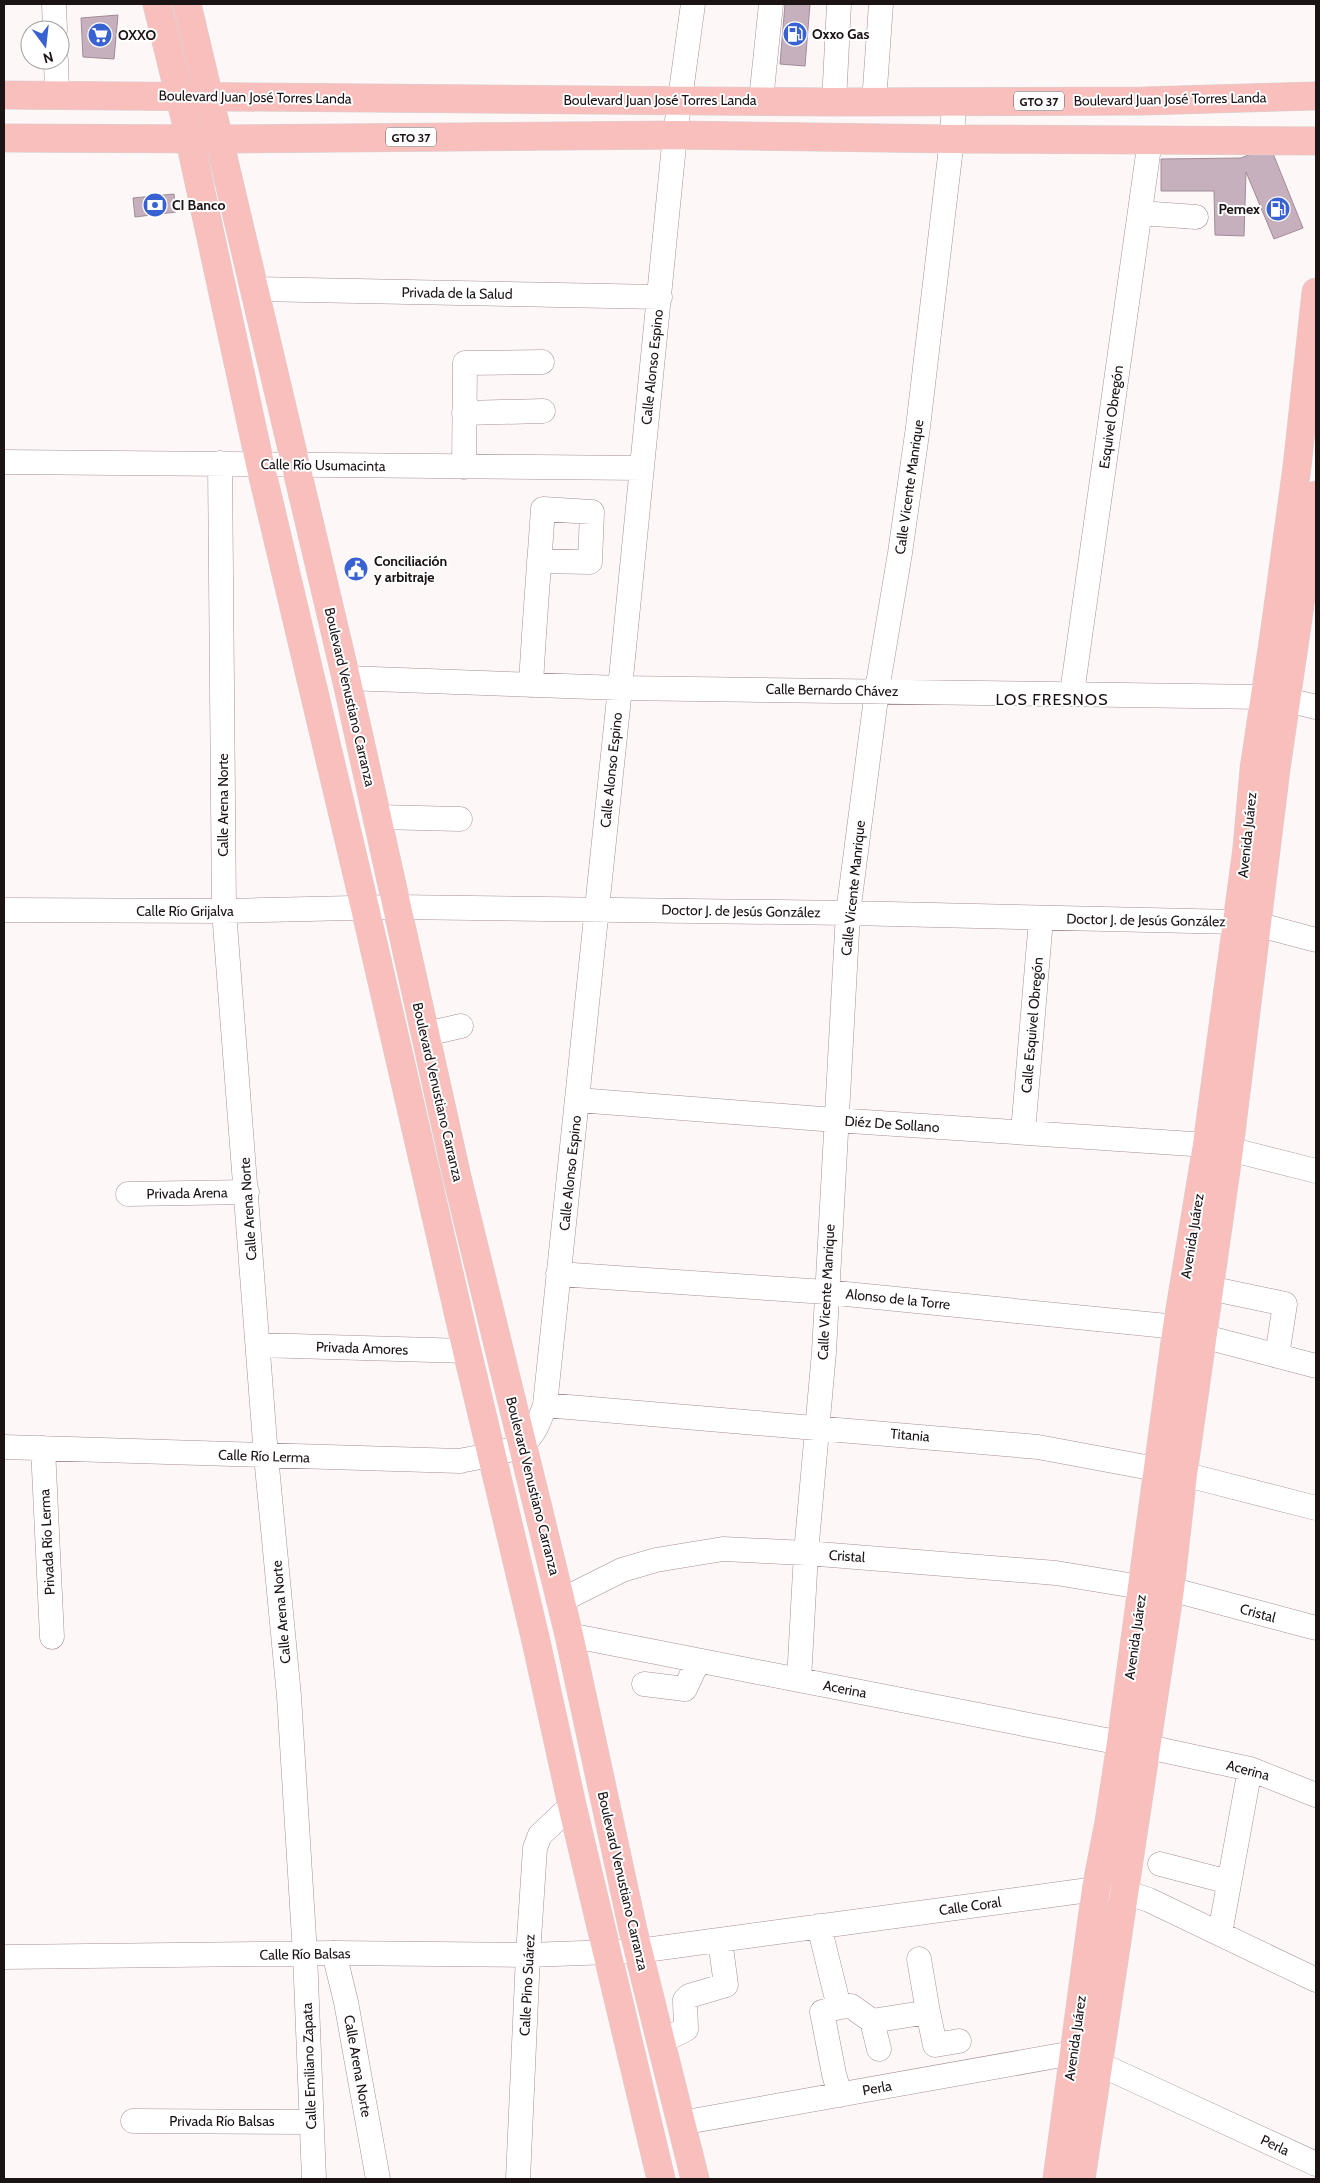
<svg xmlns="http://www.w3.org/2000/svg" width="1320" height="2183" font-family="Cabin,sans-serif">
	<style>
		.building { fill: #c7b0bd; stroke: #a18b97 }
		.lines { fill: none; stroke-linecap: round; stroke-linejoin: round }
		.minor-casing { stroke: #a88f95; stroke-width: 25 }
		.major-casing { stroke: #d6d5d5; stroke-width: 29 }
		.minor { stroke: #fff; stroke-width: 24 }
		.major { stroke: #f8bfbd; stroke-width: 28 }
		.labels { text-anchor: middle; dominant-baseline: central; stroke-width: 4; stroke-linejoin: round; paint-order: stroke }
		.shield { fill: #fff; stroke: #605a5b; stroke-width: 1 }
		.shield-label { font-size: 12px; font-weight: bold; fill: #1c1315 }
		.poi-label { font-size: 14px; font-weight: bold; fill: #1c1315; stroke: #fff; text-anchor: start }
		.street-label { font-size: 14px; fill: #1c1315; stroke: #fff }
		.quarter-label { font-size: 16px; letter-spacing: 1px; fill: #1c1315; stroke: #fff }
	</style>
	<rect width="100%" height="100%" fill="#fdf7f8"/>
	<path class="building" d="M 785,4 L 810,4 L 805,66 L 780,64 Z
		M 118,15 L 114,59 L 83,57 L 81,18 Z
		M 1270,146 L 1303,228 L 1274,239 L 1246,172 L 1244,236 L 1215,235 L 1214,191 L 1161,191 L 1161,159 L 1241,158 Z
		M 174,194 L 176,212 L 135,217 L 133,198 Z"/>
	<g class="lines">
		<defs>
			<path id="minor" d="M 54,4 L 55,30
				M 56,60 L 57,96
				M 761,100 L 771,4
				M 834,102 L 839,4
				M 874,102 L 881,4
				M 1140,213 L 1196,217
				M 255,289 L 660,297
				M 464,413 L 543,411
				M 4,462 L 642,468
				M 220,463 L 224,911 L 266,1456 L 289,1696 L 305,1954 L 314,2179
				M 464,467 L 465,363 L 542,362
				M 346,678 L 620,688 L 1264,697 L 1287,700 L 1316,707
				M 531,685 C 534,626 539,568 543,509 L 592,512 L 590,562 L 539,561
				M 1072,693 L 1150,140
				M 377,817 L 460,819
				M 4,910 L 224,911 L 396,907 L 848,913 L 1236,922 L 1256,924 L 1316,940
				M 426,1034 L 461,1026
				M 578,1100 L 835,1120 L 1207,1145
				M 1023,1132 L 1041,919
				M 1229,1149 L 1316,1171
				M 128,1194 L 247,1192
				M 558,1274 L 826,1292 L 1177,1327
				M 1209,1288 L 1285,1304 L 1277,1356
				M 1202,1336 L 1316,1366
				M 258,1345 L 467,1351
				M 545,1405 L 1038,1447 L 1183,1474 L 1316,1508
				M 4,1447 L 460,1461 C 474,1458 515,1451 524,1443 C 536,1432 540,1419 545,1405 L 620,688 L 675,135 L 693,4
				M 43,1448 L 52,1637
				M 1170,1589 L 1316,1628
				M 560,1601 L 622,1570 L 656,1560 L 723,1549 L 806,1553 L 1056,1573 L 1141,1587
				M 569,1635 L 1121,1743
				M 799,1680 L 806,1553 L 824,1352 L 848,913 L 877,690 L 900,553 L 918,427 L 952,139 L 954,101
				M 644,1684 L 685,1689 L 698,1661
				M 1148,1747 L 1250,1769 L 1316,1795
				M 1160,1864 L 1229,1882
				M 819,1926 L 839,2007 L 822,2012 L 834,2074 L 840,2095
				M 1220,1933 L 1250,1769
				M 334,1953 L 346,2002 L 378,2179
				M 4,1957 L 334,1953 L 528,1955 L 638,1951 L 1096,1889 L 1125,1892 L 1149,1900 L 1316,1980
				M 839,2007 L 851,2006 L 872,2021 L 928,2012 L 919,1959
				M 928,2012 L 935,2045 L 959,2041
				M 872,2021 L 879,2049
				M 661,2042 L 686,2029 L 685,2000 L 689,1996 L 726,1985 L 720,1940
				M 1097,2063 L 1316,2164
				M 133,2121 L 311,2122
				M 681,2123 L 1073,2053
				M 518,2179 L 528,1955 L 535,1848 L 540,1835 L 572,1805"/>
			<path id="major" d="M 157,4 L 185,118 L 260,464 L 365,908 L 467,1351 L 535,1637 L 572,1805 L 661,2179
				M 187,4 L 346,678 L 457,1177 L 569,1635 L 633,1930 L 695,2179
				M 4,95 L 834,102 L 1143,101 L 1316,96
				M 4,138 L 218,139 L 675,135 L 952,139 L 1316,141
				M 1057,2179 L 1096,1889 L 1109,1822 L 1121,1743 L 1177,1327 L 1207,1145 L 1247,848 L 1254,769 L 1274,636 L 1297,467 L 1316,292
				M 1081,2179 L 1170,1589 L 1183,1474 L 1229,1149 L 1276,769 L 1316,495"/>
		</defs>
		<use href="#minor" class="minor-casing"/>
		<use href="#major" class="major-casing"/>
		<use href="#minor" class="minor"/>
		<use href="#major" class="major"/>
	</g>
	<defs>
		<symbol id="fuel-disc" viewBox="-11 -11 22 22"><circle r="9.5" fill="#3861d2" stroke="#fff"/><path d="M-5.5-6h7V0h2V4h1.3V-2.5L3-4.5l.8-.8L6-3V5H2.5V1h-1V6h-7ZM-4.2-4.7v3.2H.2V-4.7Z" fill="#fff"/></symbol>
		<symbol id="supermarket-disc" viewBox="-11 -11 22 22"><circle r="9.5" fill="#3861d2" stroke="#fff"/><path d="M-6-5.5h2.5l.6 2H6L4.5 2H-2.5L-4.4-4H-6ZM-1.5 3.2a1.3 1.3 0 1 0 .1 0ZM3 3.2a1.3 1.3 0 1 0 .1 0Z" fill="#fff"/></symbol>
		<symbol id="bank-disc" viewBox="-11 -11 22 22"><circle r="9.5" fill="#3861d2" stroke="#fff"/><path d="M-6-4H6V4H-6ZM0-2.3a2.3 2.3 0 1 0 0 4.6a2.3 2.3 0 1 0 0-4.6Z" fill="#fff"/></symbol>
		<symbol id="civic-disc" viewBox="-11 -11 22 22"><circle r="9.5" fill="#3861d2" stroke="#fff"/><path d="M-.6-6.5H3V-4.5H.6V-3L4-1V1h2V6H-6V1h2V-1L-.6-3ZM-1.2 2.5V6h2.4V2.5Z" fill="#fff"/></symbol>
	</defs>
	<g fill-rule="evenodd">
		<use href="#fuel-disc" x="781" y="20" width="28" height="28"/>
		<use href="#supermarket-disc" x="86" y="21" width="28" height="28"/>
		<use href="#bank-disc" x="141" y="191" width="28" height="28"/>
		<use href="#fuel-disc" x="1264" y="195" width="28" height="28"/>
		<use href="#civic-disc" x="342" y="555" width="28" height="28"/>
	</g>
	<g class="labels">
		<g class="shield">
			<rect x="1014" y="91.5" width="50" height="19" rx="4"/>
			<rect x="386" y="127.5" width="50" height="19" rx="4"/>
		</g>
		<g class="shield-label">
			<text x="1039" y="101">GTO 37</text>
			<text x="411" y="137">GTO 37</text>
		</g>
		<g class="poi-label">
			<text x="812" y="34">Oxxo Gas</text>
			<text x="118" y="35">OXXO</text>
			<text x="172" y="205">CI Banco</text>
			<text x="1260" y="209" text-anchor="end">Pemex</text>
			<text x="374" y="561">Conciliación<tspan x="374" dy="16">y arbitraje</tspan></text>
		</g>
		<g class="street-label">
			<text transform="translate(255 97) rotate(1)">Boulevard Juan José Torres Landa</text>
			<text transform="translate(1170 99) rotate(-1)">Boulevard Juan José Torres Landa</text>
			<text x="660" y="100">Boulevard Juan José Torres Landa</text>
			<text transform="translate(457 293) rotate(1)">Privada de la Salud</text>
			<text transform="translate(652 367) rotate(-84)">Calle Alonso Espino</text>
			<text transform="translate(1111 417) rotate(-82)">Esquivel Obregón</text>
			<text transform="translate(323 465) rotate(1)">Calle Río Usumacinta</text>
			<text transform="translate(909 487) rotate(-82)">Calle Vicente Manrique</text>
			<text transform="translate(832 690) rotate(1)">Calle Bernardo Chávez</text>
			<text transform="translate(350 697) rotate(77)">Boulevard Venustiano Carranza</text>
			<text transform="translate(611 770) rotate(-84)">Calle Alonso Espino</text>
			<text transform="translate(223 805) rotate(-90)">Calle Arena Norte</text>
			<text transform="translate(1247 835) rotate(-84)">Avenida Juárez</text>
			<text transform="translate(853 888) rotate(-84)">Calle Vicente Manrique</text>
			<text x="185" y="911">Calle Río Grijalva</text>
			<text transform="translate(741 911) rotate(1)">Doctor J. de Jesús González</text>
			<text transform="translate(1146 920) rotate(1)">Doctor J. de Jesús González</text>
			<text transform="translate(1032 1025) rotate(-85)">Calle Esquivel Obregón</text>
			<text transform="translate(438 1092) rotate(77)">Boulevard Venustiano Carranza</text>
			<text transform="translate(892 1124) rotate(4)">Diéz De Sollano</text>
			<text transform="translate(570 1173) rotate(-84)">Calle Alonso Espino</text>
			<text transform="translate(187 1193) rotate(-1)">Privada Arena</text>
			<text transform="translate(248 1209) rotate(-94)">Calle Arena Norte</text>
			<text transform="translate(1192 1236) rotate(-81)">Avenida Juárez</text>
			<text transform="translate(826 1292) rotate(-87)">Calle Vicente Manrique</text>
			<text transform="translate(898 1299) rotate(6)">Alonso de la Torre</text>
			<text transform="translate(362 1348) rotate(2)">Privada Amores</text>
			<text transform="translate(910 1435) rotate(5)">Titania</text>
			<text transform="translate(264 1456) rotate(2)">Calle Río Lerma</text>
			<text transform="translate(533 1486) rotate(76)">Boulevard Venustiano Carranza</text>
			<text transform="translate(47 1542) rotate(-93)">Privada Río Lerma</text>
			<text transform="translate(847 1556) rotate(4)">Cristal</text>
			<text transform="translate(281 1612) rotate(-95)">Calle Arena Norte</text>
			<text transform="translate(1258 1613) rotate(15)">Cristal</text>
			<text transform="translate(1135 1637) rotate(-82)">Avenida Juárez</text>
			<text transform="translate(845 1689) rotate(11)">Acerina</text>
			<text transform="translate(1248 1770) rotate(15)">Acerina</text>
			<text transform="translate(623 1881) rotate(77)">Boulevard Venustiano Carranza</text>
			<text transform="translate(970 1906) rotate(-8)">Calle Coral</text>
			<text transform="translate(305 1954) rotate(-1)">Calle Río Balsas</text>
			<text transform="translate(527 1985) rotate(-87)">Calle Pino Suárez</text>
			<text transform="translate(1075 2038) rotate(-82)">Avenida Juárez</text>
			<text transform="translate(309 2066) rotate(-92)">Calle Emiliano Zapata</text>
			<text transform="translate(358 2066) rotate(80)">Calle Arena Norte</text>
			<text transform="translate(877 2088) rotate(-10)">Perla</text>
			<text x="222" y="2121">Privada Río Balsas</text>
			<text transform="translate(1275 2145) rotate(25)">Perla</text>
		</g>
		<g class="quarter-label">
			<text x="1052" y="699">LOS FRESNOS</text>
		</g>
	</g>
	<rect width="1320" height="2183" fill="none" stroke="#1c1315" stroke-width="10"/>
	<g transform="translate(45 45) rotate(165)"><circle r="24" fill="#ffffff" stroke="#a4a1a1"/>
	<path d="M0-4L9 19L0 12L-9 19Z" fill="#3861d2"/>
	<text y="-8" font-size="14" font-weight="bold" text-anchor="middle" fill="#1c1315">N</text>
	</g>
</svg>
